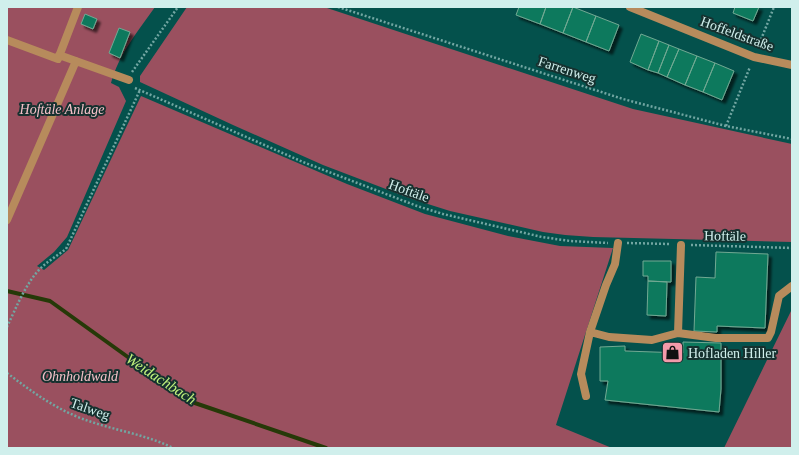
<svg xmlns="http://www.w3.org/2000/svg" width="799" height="455" font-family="Georgia,serif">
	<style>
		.green { fill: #9a505f }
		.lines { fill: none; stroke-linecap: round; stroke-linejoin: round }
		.stream { stroke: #263908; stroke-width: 4 }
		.building { fill: #10795d; stroke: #71a993; filter: url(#shadow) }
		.path { stroke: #72a6a2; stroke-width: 2.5; stroke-dasharray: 2 2; stroke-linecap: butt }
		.service { stroke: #b78b5c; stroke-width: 8 }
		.minor { stroke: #b78b5c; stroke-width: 8 }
		.labels { text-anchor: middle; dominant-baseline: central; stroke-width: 4; stroke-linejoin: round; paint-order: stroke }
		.street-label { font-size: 14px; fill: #d0efec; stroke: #16312f }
		.park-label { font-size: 14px; font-style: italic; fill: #f5c0c8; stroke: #16312f }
		.poi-label { font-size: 14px; fill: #d0efec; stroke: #16312f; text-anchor: start }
		.water-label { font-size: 15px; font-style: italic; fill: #c0f27d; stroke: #16312f }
	</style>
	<defs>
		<filter id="shadow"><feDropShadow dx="3.5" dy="3.5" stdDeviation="1" flood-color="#0009"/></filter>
	</defs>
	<rect width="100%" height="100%" fill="#04514c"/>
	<path class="green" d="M 7,7 L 155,7 C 138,31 119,54 111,83 L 119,87 L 126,101 L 67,237 L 54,252 L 37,266 L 44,270 L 68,250 L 141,96 L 347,184 L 425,214 L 508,236 L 560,246 L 613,248 L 556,425 L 612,448 L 7,448 Z
		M 187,7 L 324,7 L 633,109 L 792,144 L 792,242 L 593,237 L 565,235 L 543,232 L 450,211 L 412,199 L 323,165 L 233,125 L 140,82 L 140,76 Z
		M 792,309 L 792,448 L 724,448 Z"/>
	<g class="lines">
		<path class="stream" d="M 7,291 L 50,301 L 189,401 L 326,448"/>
	</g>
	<path class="building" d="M 519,7 L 546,7 L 540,24 L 516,15 Z
		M 546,7 L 573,7 L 563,33 L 540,24 Z
		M 573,7 L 596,16 L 586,42 L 563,33 Z
		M 735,7 L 759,7 L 753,21 L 733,13 Z
		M 85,14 L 97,19 L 93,29 L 81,24 Z
		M 596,16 L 619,25 L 609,51 L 586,42 Z
		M 119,28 L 130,32 L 120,58 L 109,53 Z
		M 641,34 L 659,41 L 648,70 L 630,62 Z
		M 659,41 L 669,45 L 658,73 L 648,70 Z
		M 669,45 L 679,49 L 667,77 L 658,73 Z
		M 679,49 L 697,56 L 685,85 L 667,77 Z
		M 697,56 L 715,63 L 703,92 L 685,85 Z
		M 715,63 L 734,71 L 722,100 L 703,92 Z
		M 716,252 L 768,254 L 765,328 L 717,326 L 717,332 L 694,331 L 696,277 L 715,278 Z
		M 643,261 L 671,261 L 671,282 L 648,281 L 648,276 L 643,276 Z
		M 648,281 L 667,282 L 666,316 L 647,315 Z
		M 683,342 L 721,343 L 721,389 L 719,412 L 605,400 L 608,381 L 600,381 L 600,347 L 625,346 L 625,351 L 683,353 Z"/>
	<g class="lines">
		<path class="path" d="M 338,7 L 623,99 L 726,126 L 792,139
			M 758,47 L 774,7
			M 132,72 L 178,7
			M 135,88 L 303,162 L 417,206 L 443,214 L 542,237 L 570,241 L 608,243
			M 726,126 L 750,67
			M 627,243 L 670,244
			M 691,245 L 792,248
			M 7,327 C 16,308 27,280 43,266 C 50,260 58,255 66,249 L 140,90
			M 7,373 C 31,391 54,408 83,419 C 112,430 145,434 173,448"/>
		<path class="service" d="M 7,40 L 58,59 L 78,7
			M 59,55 L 129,80
			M 7,220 L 76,61
			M 590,332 L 609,337 L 652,340 L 678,333 L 716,338 L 768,338 L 771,332 L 779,296 L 792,286
			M 678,333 L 681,245
			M 586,396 L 581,374 L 590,332 L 606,285 L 615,264 L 618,243"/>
		<path class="minor" d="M 630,7 L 754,57 L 792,65"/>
	</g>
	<defs>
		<symbol id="shop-square" viewBox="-11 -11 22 22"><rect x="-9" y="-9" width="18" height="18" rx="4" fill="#f39aaa" stroke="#16312f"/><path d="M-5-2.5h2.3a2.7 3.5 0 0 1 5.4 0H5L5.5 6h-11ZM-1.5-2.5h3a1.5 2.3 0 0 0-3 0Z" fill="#111"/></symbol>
	</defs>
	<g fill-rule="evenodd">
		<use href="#shop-square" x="660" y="340" width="25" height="25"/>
	</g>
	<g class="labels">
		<g class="street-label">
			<text transform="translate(737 34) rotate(20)">Hoffeldstraße</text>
			<text transform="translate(567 70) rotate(18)">Farrenweg</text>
			<text transform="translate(409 191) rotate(20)">Hoftäle</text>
			<text transform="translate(725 236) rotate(1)">Hoftäle</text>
			<text transform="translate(90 409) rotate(19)">Talweg</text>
		</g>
		<g class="park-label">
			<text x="62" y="109">Hoftäle Anlage</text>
			<text x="80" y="376">Ohnholdwald</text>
		</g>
		<g class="poi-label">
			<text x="688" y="353">Hofladen Hiller</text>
		</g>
		<g class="water-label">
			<text transform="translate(161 379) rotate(33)">Weidachbach</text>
		</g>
	</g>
	<rect width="799" height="455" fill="none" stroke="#d0efec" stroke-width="16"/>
</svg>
